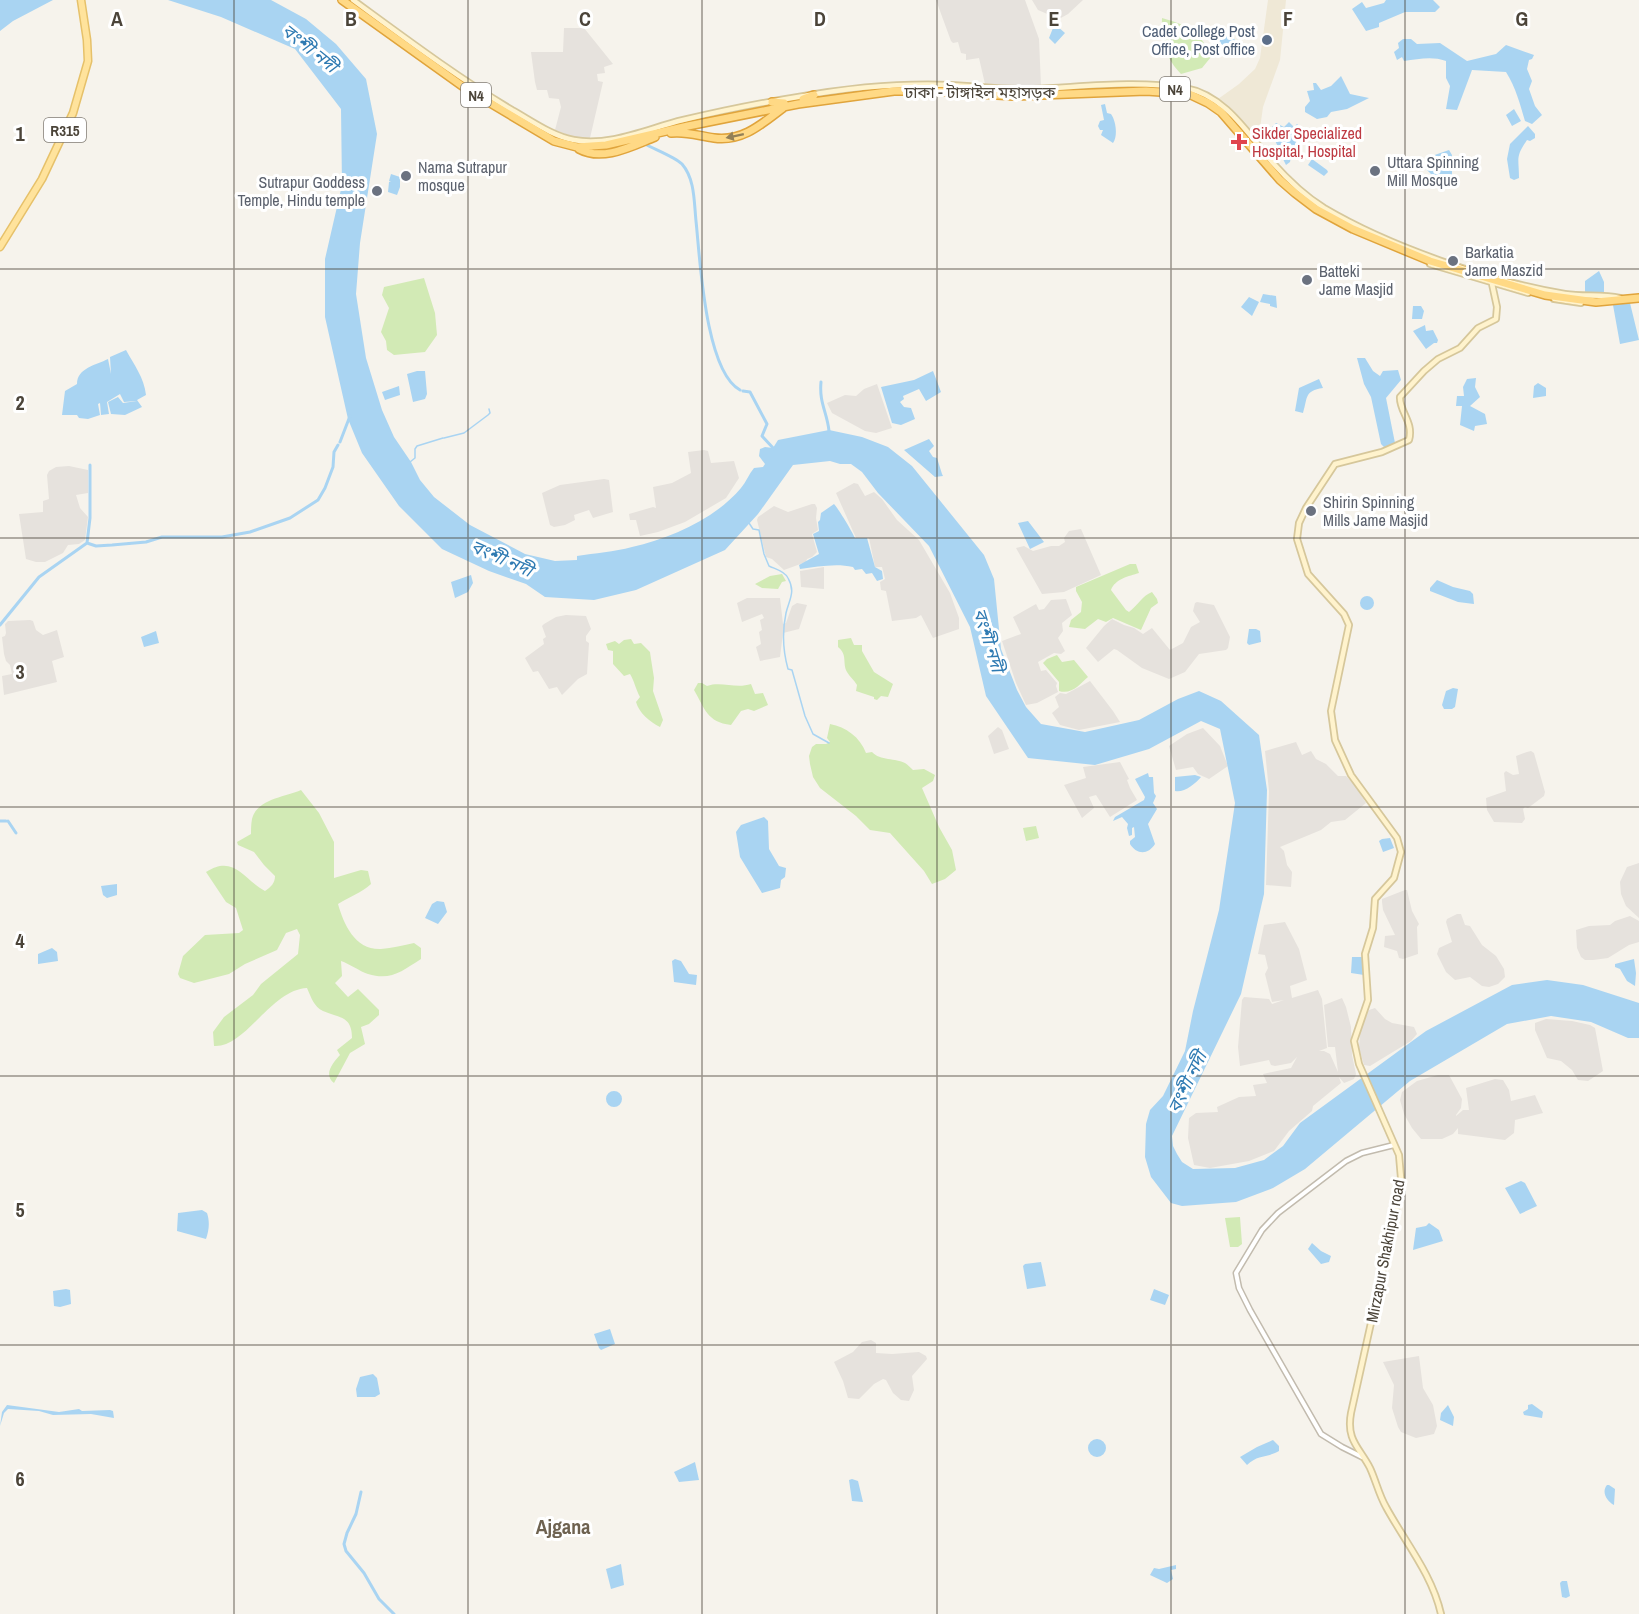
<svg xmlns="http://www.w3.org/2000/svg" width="1639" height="1614" font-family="'Archivo Narrow','Noto Sans Bengali',sans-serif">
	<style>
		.industrial { fill: #e6e2dd }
		.education { fill: #efe8d6 }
		.green { fill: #d2eab5 }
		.water { fill: #a9d4f2 }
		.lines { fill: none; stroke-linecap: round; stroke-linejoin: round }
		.stream { stroke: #a9d4f2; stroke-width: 1.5 }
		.canal { stroke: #a9d4f2; stroke-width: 3 }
		.tertiary-casing { stroke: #c2bbae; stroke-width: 7 }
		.secondary-casing { stroke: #d6c79b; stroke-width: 8 }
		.primary-casing { stroke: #e6c16a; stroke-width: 9 }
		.trunk-casing { stroke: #e0a43c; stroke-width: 10 }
		.tertiary { stroke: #fff; stroke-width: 4 }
		.secondary { stroke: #fff3cd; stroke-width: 4.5 }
		.primary { stroke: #ffe39c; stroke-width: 6 }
		.trunk { stroke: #ffd985; stroke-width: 7 }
		.oneway { fill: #938057 }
		.grid { fill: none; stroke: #4b4439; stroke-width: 1.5; stroke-opacity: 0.55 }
		.service-dot { fill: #5c6f8a; stroke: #fff; stroke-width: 2 }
		.health-dot { fill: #e0444e; stroke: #fff; stroke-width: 2 }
		.worship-dot { fill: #6b7280; stroke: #fff; stroke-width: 2 }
		.labels { text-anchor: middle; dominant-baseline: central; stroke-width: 6; stroke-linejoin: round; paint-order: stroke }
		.shield { fill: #fff; stroke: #817c74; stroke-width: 1.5 }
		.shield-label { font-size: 15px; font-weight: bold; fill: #4b4439 }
		.service-label { font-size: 16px; fill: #4e5e75; stroke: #fff; text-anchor: end }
		.street-label { font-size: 16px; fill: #4b4439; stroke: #fff }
		.health-label { font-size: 16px; fill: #be3a42; stroke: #fff; text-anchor: start }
		.worship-label { font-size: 16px; fill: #5b616d; stroke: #fff; text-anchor: start }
		.water-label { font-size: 18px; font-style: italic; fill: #2e7ab2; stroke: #fff }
		.quarter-label { font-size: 20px; font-weight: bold; fill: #6e6250; stroke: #fff }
		.grid-label { font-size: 20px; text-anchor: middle; font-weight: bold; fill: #4b4439; stroke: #fff; stroke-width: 6; stroke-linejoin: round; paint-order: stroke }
	</style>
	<rect width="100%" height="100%" fill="#f6f3ec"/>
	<path class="industrial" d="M 936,0 L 1025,0 L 1039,39 L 1041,86 L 996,87 L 985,84 L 979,58 L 966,60 L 966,54 L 961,53 L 958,42 L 953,43 L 951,41 Z
		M 1032,0 L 1083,0 L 1068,14 L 1059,19 L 1038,10 Z
		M 564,28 L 584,28 L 613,64 L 604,67 L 605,73 L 597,74 L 598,81 L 603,82 L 590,138 L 577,138 L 555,130 L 561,107 L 559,99 L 549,98 L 547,90 L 537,90 L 535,82 L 531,52 L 563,52 Z
		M 877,384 L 892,428 L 876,433 L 865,431 L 832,413 L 827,403 L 845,395 L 856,396 L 864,389 Z
		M 704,450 L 708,451 L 711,463 L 734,461 L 739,478 L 726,498 L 685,522 L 658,532 L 640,536 L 636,520 L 630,520 L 629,514 L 653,507 L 656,508 L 653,487 L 672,483 L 691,473 L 688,452 Z
		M 69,466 L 88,470 L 88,493 L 76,495 L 80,508 L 88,517 L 85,540 L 79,544 L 68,545 L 63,553 L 45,562 L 36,562 L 26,559 L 19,514 L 43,512 L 43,501 L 49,499 L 47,475 L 49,471 L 56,467 Z
		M 604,479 L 609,480 L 613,512 L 593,518 L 589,510 L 574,515 L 575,520 L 565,525 L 554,527 L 550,525 L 542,493 L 560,485 Z
		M 854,483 L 858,484 L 865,496 L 874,492 L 882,499 L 897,520 L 919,540 L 950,593 L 959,618 L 959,629 L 933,638 L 921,615 L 916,618 L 892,621 L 886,591 L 881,590 L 880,582 L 885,579 L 882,567 L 875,567 L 869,538 L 856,538 L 836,493 Z
		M 812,504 L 815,504 L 817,508 L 816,518 L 818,530 L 812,534 L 817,552 L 812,557 L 807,559 L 806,562 L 784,570 L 772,559 L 766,557 L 757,520 L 758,517 L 774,506 L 788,512 Z
		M 1081,529 L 1101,575 L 1064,592 L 1042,594 L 1016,548 L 1024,546 L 1033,551 L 1051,546 L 1059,546 L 1065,542 L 1064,538 L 1069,531 Z
		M 824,567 L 824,589 L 801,587 L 800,571 Z
		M 747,598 L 780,598 L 783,624 L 786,623 L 792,606 L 797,603 L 807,605 L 799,629 L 783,633 L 780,657 L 760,661 L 756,647 L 761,644 L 759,632 L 762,630 L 760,620 L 764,618 L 762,614 L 742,622 L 737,603 Z
		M 1066,599 L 1072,615 L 1062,623 L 1063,631 L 1058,638 L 1065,651 L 1061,654 L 1054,653 L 1038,662 L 1041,671 L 1046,670 L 1057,683 L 1056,686 L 1058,692 L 1037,703 L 1026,705 L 1016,683 L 1002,641 L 1021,634 L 1013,617 L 1036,604 L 1039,610 L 1044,609 L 1051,600 Z
		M 1197,602 L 1214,605 L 1230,637 L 1228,648 L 1226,650 L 1199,654 L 1185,672 L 1169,679 L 1142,668 L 1117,650 L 1114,649 L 1098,662 L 1086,648 L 1104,626 L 1112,619 L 1124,625 L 1134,628 L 1143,634 L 1152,628 L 1170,650 L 1183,643 L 1191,627 L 1200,622 L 1193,611 L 1195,603 Z
		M 566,615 L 586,616 L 591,629 L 586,636 L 586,641 L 589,643 L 587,674 L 578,679 L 562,695 L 557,687 L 549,689 L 538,671 L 533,672 L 525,658 L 544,644 L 543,639 L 546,637 L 542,626 L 544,624 L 556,617 Z
		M 30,620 L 33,621 L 36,630 L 43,635 L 57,630 L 64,657 L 52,661 L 57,682 L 4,695 L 2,676 L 12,674 L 10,665 L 6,661 L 4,654 L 2,637 L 5,636 L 6,633 L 5,624 L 8,621 Z
		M 1090,681 L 1113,711 L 1120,722 L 1079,730 L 1060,725 L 1052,713 L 1059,707 L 1055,697 L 1060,693 L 1066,694 Z
		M 998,727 L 1002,730 L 1009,749 L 994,754 L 988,736 Z
		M 1203,728 L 1220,746 L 1228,766 L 1209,779 L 1198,774 L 1193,767 L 1176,770 L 1169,746 L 1187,734 Z
		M 1296,742 L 1302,755 L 1311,751 L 1316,759 L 1326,764 L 1338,776 L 1346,776 L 1354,784 L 1366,803 L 1345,820 L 1331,822 L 1321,830 L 1280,847 L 1284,851 L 1287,865 L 1292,872 L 1291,887 L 1266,885 L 1269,791 L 1265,751 Z
		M 1527,752 L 1531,751 L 1534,753 L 1545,792 L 1544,796 L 1528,808 L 1525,807 L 1523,809 L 1525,819 L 1522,823 L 1494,822 L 1487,810 L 1486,798 L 1506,791 L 1504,773 L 1506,771 L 1513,775 L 1519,774 L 1516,756 Z
		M 1120,762 L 1129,779 L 1127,780 L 1130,788 L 1137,800 L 1110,817 L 1096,795 L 1089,797 L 1094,808 L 1082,818 L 1064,785 L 1086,778 L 1083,767 Z
		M 1639,863 L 1639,918 L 1626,906 L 1621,894 L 1620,882 L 1627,867 Z
		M 1405,890 L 1407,890 L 1412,911 L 1419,924 L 1417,927 L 1418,954 L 1403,959 L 1399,958 L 1397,951 L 1384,947 L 1385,936 L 1395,935 L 1383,910 L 1382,902 L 1382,899 Z
		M 1457,914 L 1461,914 L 1465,925 L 1470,926 L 1482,945 L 1496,956 L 1504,969 L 1505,977 L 1498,984 L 1489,987 L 1482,986 L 1470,977 L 1455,980 L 1446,972 L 1437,954 L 1439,948 L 1452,942 L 1446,922 L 1447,919 Z
		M 1630,916 L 1639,921 L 1639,942 L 1629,945 L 1608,958 L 1593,960 L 1585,960 L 1581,957 L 1577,948 L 1576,930 L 1589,926 L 1610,925 L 1615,921 Z
		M 1285,922 L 1299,949 L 1307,980 L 1290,986 L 1292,998 L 1318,990 L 1322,999 L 1327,1048 L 1319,1051 L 1324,1051 L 1330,1054 L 1338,1072 L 1335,1047 L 1328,1047 L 1324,1005 L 1342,998 L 1346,1007 L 1351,1027 L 1352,1055 L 1356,1074 L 1354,1079 L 1344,1083 L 1339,1077 L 1341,1083 L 1313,1106 L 1312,1111 L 1289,1131 L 1274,1151 L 1249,1161 L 1210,1168 L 1194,1165 L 1188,1138 L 1189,1118 L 1196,1113 L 1218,1112 L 1217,1107 L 1239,1097 L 1256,1096 L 1253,1085 L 1267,1083 L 1263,1074 L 1291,1068 L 1297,1057 L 1291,1063 L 1275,1066 L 1271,1065 L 1269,1060 L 1240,1066 L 1238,1047 L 1242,1000 L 1244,997 L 1269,999 L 1272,1004 L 1284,1000 L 1272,1002 L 1265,974 L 1268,968 L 1265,955 L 1258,954 L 1264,925 Z
		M 1375,1008 L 1385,1019 L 1392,1023 L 1414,1027 L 1417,1034 L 1411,1041 L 1370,1066 L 1364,1065 L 1359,1048 L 1360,1034 L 1366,1014 L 1369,1010 Z
		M 1546,1019 L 1572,1021 L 1590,1025 L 1595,1028 L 1603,1071 L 1588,1081 L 1578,1080 L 1572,1070 L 1561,1061 L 1547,1058 L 1535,1030 L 1535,1023 Z
		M 1438,1075 L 1449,1075 L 1462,1099 L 1461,1108 L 1456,1115 L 1458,1127 L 1456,1116 L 1463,1110 L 1469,1110 L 1466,1088 L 1495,1079 L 1503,1080 L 1509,1090 L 1511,1101 L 1535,1095 L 1543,1113 L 1515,1120 L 1514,1133 L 1505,1140 L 1458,1134 L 1458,1128 L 1453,1134 L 1442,1139 L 1421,1139 L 1412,1128 L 1404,1114 L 1400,1100 L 1402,1092 L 1417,1081 Z
		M 871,1340 L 876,1343 L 876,1353 L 892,1354 L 919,1352 L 926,1356 L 927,1359 L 912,1376 L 914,1390 L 909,1401 L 901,1400 L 893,1393 L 886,1380 L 883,1379 L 874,1384 L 859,1399 L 848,1398 L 843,1381 L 834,1362 L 853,1352 L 862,1342 Z
		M 1419,1356 L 1423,1388 L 1433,1405 L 1437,1426 L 1434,1434 L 1416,1438 L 1401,1432 L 1398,1427 L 1392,1408 L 1394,1385 L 1383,1362 Z"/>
	<path class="education" d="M 1268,0 L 1286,0 L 1280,60 L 1263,107 L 1258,143 L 1218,99 L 1239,84 L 1255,69 L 1260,58 Z"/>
	<path class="green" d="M 1162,18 C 1189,26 1200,30 1211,57 L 1202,68 L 1181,74 C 1165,57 1161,42 1162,18 Z
		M 424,278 L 435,313 L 437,335 L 425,352 L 394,355 L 387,350 L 386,341 L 381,332 L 389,308 L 382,295 L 384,287 Z
		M 1130,564 L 1136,564 L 1139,573 C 1129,576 1115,579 1111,590 L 1126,610 L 1129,612 C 1138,605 1142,596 1152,592 L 1157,599 L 1158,603 L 1151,608 L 1141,630 L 1113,618 L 1106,622 L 1098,619 L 1085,629 L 1069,627 L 1071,620 L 1081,612 L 1082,602 L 1076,591 L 1076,587 Z
		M 782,574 L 786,581 L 782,582 L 778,589 L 762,588 L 755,584 L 770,576 Z
		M 851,638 L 854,645 L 862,645 L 862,651 L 874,672 L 893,684 L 888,697 L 881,696 L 877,700 L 874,699 L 874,697 L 856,691 L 857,685 C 854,680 850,677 847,672 C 842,663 848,655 838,647 L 838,640 Z
		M 631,639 L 634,644 L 641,643 L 650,652 L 651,659 L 654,678 L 653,691 L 663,720 L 660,727 C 650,722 639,713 636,702 L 640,697 C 636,690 634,680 630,674 L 624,676 L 613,664 L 613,651 L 608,650 L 606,644 L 615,641 L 619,644 L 624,640 Z
		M 1057,655 L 1062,662 L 1074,660 L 1088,677 C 1080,684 1072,695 1059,691 L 1059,682 L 1043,663 L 1047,659 Z
		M 698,683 L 702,683 L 707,686 C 721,681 736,689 751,684 L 755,694 L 763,693 L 768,705 L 754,711 L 748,709 L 741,711 L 731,725 C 707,722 705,709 694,690 Z
		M 830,724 C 846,727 860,737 866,753 L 872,752 C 880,761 896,758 905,763 C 908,765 910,767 913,770 L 924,769 L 935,775 L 933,781 L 922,788 L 939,827 L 952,850 L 956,870 L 945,879 L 932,884 L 924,871 L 890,833 L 870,830 L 856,816 L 820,788 L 813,777 L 810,764 L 809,756 L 812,747 L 816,744 L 826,744 L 830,742 L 827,738 Z
		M 301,790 L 319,813 L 334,842 L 334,878 L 361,870 L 368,871 L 371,884 C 361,893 349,897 338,904 C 344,925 355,950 381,949 C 392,948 404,945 414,943 L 421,948 L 421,959 C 402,971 391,981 368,974 C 359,971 350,964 341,961 L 342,976 L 335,983 L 348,997 L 358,989 L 379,1010 L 379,1015 L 369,1024 L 361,1027 L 365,1044 L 350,1053 L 334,1083 C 323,1074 333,1063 340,1055 L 337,1050 L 352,1038 C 352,1015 338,1018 323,1011 C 314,1007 311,997 307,988 C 270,990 246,1048 214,1046 L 213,1032 L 224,1017 L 253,995 L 261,984 L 298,954 L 300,935 L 297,929 L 286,933 L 277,950 L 245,964 L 229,974 L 194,983 L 180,978 L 178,974 L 183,956 L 205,935 L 239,933 L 243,930 L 236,908 L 226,902 L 206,872 C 234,854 243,879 265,891 C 271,887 275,883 275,876 L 264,865 L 254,852 L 238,845 L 237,842 L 251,834 C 251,830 251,824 252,819 C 257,799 285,797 301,790 Z
		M 1036,826 L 1039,838 L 1026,841 L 1023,828 Z
		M 1240,1217 L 1242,1244 L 1238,1247 L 1230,1247 L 1225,1218 Z"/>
	<path class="water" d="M 0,0 L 53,0 L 13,21 L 0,31 Z
		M 168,0 L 271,0 L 306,19 L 336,44 L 366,79 L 377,134 L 360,243 L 356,294 L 366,358 L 382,410 L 394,437 L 411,462 L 420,480 L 434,497 L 470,525 L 525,554 L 555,561 L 577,560 L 577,556 C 595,553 614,552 632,547 C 671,538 715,519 741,488 C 746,482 749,474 754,468 L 763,467 L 765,464 L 759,456 L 760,449 L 765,447 L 773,448 L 778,440 L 829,430 L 862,437 L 888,447 L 912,466 L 984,555 L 994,579 L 1001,649 L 1017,690 L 1026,707 L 1041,724 L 1085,732 L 1139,720 L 1178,699 L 1199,691 L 1221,701 L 1259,735 L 1267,790 L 1264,894 L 1241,994 L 1172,1136 L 1173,1146 L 1177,1154 L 1182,1162 L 1193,1169 L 1235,1168 L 1264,1160 L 1283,1146 L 1300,1123 L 1426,1031 L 1512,985 L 1547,980 L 1583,985 L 1639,1003 L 1639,1038 L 1628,1038 L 1591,1022 L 1551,1016 L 1507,1024 L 1410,1081 L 1305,1169 L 1273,1188 L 1236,1202 L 1182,1206 L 1171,1203 L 1151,1177 L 1145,1157 L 1146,1124 L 1150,1110 L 1163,1096 L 1185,1051 L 1193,1011 L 1219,910 L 1235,803 L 1220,729 L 1201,721 L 1149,749 L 1095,765 L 1028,758 L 986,696 L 970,627 L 929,546 L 878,493 L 862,472 L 851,464 L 840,464 L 830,461 L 793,465 L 758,514 L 725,550 L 636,590 L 594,600 L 545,597 L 526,584 L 489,571 L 442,549 L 399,506 L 362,453 L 348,419 L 325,317 L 325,259 L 342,185 L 341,109 L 295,49 L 221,17 Z
		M 1386,0 L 1433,0 L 1440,7 L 1435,12 L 1405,12 L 1379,23 L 1379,27 L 1366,31 L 1352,9 L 1362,2 L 1366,8 L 1384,3 Z
		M 1057,26 L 1065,33 L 1055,44 L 1049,38 L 1053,28 Z
		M 1215,33 L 1232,33 L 1235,41 L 1212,51 Z
		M 1403,39 L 1411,39 L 1417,44 L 1440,43 L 1467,61 L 1496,54 L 1506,45 L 1534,55 L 1532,59 L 1529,60 L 1527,69 L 1532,81 L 1529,89 L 1535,106 L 1542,115 L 1532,124 L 1525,121 C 1520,104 1516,88 1506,72 L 1472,70 L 1457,110 L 1446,109 L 1450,86 L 1446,78 L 1446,61 C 1432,56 1419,59 1404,61 L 1402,57 L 1397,60 L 1394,52 L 1399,48 L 1398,43 Z
		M 1341,76 L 1350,94 L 1369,98 L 1347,109 L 1331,112 L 1327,117 L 1317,119 L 1305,112 L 1305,107 L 1310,101 L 1307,91 L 1314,90 L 1313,83 L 1316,83 L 1321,90 L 1331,86 Z
		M 1105,104 L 1107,113 L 1111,114 C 1116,121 1118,136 1113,143 L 1101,135 L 1103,130 L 1100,130 L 1098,126 L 1100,121 L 1104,120 L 1101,105 Z
		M 1514,109 L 1521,121 L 1512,126 L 1506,115 Z
		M 1289,122 L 1294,127 L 1297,124 L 1302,129 L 1292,151 L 1290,162 L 1286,165 L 1282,157 L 1277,156 L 1282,148 L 1278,147 L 1274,138 L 1276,134 L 1271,128 L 1276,123 L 1284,127 Z
		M 1528,126 L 1535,134 L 1535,138 L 1530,141 L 1527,140 C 1515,158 1519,157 1519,178 L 1514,180 L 1510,178 L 1507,159 L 1510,144 Z
		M 1449,150 L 1452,155 L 1452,180 L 1446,181 L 1429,178 L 1431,174 L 1424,167 L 1426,158 Z
		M 1312,159 L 1327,170 L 1328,172 L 1324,176 L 1308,165 Z
		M 391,174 L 400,177 L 400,187 L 397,195 L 388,192 L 389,182 L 391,182 L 389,181 Z
		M 1599,271 L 1604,282 L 1604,292 L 1585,293 L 1585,281 Z
		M 1263,294 L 1276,296 L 1277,308 L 1270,306 L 1270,304 L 1260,302 Z
		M 1249,297 L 1259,302 L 1252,316 L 1241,307 Z
		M 1630,303 L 1639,340 L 1620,344 L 1613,305 Z
		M 1413,306 L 1421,306 L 1424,311 L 1422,319 L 1412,319 Z
		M 1425,325 L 1426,331 L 1433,330 L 1438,340 L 1437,343 L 1434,343 L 1426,349 L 1413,331 Z
		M 126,350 C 134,365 144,377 146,395 L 137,400 L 142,407 L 125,415 L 111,414 L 108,402 L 118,397 L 123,403 L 137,401 L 124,402 L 120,394 L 107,402 L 109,414 L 101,415 L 100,403 L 98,404 L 100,415 L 88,419 L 79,418 L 77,415 L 62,415 L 65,391 L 77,384 C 77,368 96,365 108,359 L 111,374 L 110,357 Z
		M 1357,358 L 1365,358 L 1373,371 L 1380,376 L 1383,371 L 1398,370 L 1401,380 L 1386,398 L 1395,443 L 1390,448 L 1384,447 L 1381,444 L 1371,397 L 1364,384 Z
		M 417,371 L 425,371 L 427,394 L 425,399 L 413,402 L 407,374 Z
		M 933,371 L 941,392 L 926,401 L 919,389 L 903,396 L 904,399 L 900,402 L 904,407 L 911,408 L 915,419 L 901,425 L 892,423 L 881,387 L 914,380 Z
		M 1476,378 L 1475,387 L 1480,397 L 1470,406 L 1485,414 L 1487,424 L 1475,426 L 1474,431 L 1460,425 L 1462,406 L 1456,406 L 1457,396 L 1464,396 L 1463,387 L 1467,379 Z
		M 1319,379 L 1323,388 C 1304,391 1308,397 1303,413 L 1295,411 L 1299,388 Z
		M 1538,383 L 1546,388 L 1546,396 L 1533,398 L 1534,386 Z
		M 399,386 L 400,395 L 385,400 L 382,392 Z
		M 929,439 L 934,446 L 929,451 L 933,457 L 937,458 L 942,474 L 943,476 L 935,477 L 904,450 Z
		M 834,504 C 838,508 853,533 855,538 L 867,538 L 875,567 L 882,571 L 883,579 L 877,581 L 872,573 L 866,574 L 862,569 L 855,570 L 853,567 C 835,563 817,567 800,569 L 799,565 L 819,554 L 813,534 L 819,531 L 818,522 L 820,520 L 821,513 Z
		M 1028,521 L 1044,542 L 1030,549 L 1018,523 Z
		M 471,575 L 473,583 L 468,592 L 455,598 L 451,582 Z
		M 1437,580 L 1453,587 L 1470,591 L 1473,594 L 1474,604 L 1458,602 L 1430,591 L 1430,588 Z
		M1360 603a7 7 0 1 1 14 0a7 7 0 1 1-14 0Z
		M 1249,629 L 1256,629 L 1260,631 L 1261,642 L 1249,645 L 1247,643 Z
		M 156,631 L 159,643 L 144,647 L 141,637 Z
		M 1453,688 L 1458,689 L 1455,707 L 1452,709 L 1444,709 L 1442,705 L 1446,691 Z
		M 1148,773 L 1149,777 L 1153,777 L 1154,793 L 1156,796 L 1153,803 L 1157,809 L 1148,824 L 1155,844 C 1148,855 1137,855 1130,844 L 1130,841 L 1135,837 L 1134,827 L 1132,828 L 1132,835 L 1129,836 L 1127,828 L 1128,824 L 1122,817 L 1113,821 L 1115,817 L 1144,800 L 1145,797 L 1135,779 Z
		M 1195,775 L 1201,777 C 1195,784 1184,793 1175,791 L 1175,777 Z
		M 764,817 L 768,821 L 769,849 L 779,866 L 786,868 L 785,877 L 781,880 L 780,888 L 762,893 L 740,857 L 736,832 L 741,825 Z
		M 1390,838 L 1394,848 L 1383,852 L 1379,841 L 1382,839 Z
		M 117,884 L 117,895 L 107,898 L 103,895 L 101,886 Z
		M 437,901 L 444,902 L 447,912 L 438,924 L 425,918 L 432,904 Z
		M 52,948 L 57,952 L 58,961 L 38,964 L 38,954 Z
		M 1352,957 L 1363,957 L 1364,975 L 1351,973 Z
		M 675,959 L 681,961 L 689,974 L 697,975 L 696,985 L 674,982 L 672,961 Z
		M 1634,959 L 1636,973 L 1635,986 L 1627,981 L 1620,969 L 1615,967 L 1615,964 Z
		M606 1099a8 8 0 1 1 16 0a8 8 0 1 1-16 0Z
		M 1521,1181 L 1525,1183 L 1537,1206 L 1520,1214 L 1505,1188 Z
		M 202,1210 L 207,1213 C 210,1222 209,1230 206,1239 L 177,1231 L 178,1213 Z
		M 1429,1223 L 1439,1230 L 1443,1241 L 1413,1250 L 1416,1228 L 1426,1226 Z
		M 1312,1243 L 1321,1251 L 1331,1256 L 1329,1262 L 1321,1264 L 1308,1249 Z
		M 1041,1262 L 1046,1286 L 1027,1289 L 1023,1266 L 1025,1264 Z
		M 66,1289 L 70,1290 L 71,1304 L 60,1307 L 54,1306 L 53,1291 Z
		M 1154,1289 L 1169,1295 L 1165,1305 L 1150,1300 Z
		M 610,1329 L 615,1344 L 601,1350 L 599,1348 L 594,1334 Z
		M 373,1374 L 377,1378 L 380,1394 L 375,1397 L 357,1397 L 356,1389 L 360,1377 Z
		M 1532,1404 L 1543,1412 L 1542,1418 L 1524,1415 L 1523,1412 L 1528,1409 L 1528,1405 Z
		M 7,1405 L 59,1412 L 79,1409 L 82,1411 L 110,1410 L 113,1411 L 114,1418 L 91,1414 L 53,1415 L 39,1411 L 8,1409 L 4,1413 L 0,1426 L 2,1412 Z
		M 1448,1405 L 1454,1417 L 1453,1426 L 1440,1420 L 1441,1413 Z
		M1088 1448a9 9 0 1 1 18 0a9 9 0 1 1-18 0Z
		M 1273,1440 L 1279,1446 L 1279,1451 C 1267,1458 1258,1454 1247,1465 L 1240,1457 L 1257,1447 Z
		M 695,1462 L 699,1480 L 679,1482 L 674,1472 Z
		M 852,1479 L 858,1481 L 863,1502 L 852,1501 L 849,1480 Z
		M 1607,1485 L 1609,1485 L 1615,1489 L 1614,1505 C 1607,1501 1601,1492 1607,1485 Z
		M 621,1564 L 624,1585 L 611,1589 L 606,1569 Z
		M 1176,1565 L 1176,1569 L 1171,1570 L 1173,1579 L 1167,1583 L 1150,1575 L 1154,1568 L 1159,1569 Z
		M 1562,1581 L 1567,1581 L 1570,1596 L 1566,1598 L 1562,1597 L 1560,1583 Z"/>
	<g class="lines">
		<path class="stream" d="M 444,438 L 464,433 L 488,415 L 490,413 L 489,409
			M 410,462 L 415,458 L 415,449 L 417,446 L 443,438
			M 749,523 L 753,529 L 759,530 L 764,554 L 769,566 C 775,569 785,571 788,578 C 796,592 789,600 786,613 C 782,632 783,651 788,669 L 792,670 L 805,716 L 813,734 L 829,743"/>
		<path class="canal" d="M 645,144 C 654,149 675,157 682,164 C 695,179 694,202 696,221 C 700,258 705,371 740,390
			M 821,382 C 819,403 827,412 829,431
			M 743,391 L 750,392 L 767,424 L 762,436 L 774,449
			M 340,442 L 350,416
			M 87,543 L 96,546 L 112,545 L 146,542 L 162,537 L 222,537 L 250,532 L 290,518 L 318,500 L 325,488 L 333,467 L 334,452 L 338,445
			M 0,625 L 39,577 L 87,543 L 90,518 L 90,465
			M 0,821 L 6,821
			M 8,821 L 16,833
			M 361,1492 L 356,1514 L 347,1533 L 344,1544 L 346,1551 L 364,1573 L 379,1599 L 394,1614"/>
		<defs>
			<path id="tertiary" d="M 1362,1457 L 1342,1447 L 1321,1434 L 1250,1310 L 1239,1288 L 1236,1273 L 1262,1230 L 1278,1213 L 1346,1161 L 1362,1153 L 1394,1145"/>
			<path id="secondary" d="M 353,0 C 405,38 457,77 512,110 C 532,121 552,136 574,140 C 610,147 649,128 683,120 C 721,111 760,103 798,97 C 848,88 899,83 950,85 C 977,86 1005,90 1033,89 C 1083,87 1135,80 1185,88 C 1225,95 1248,134 1272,162 C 1288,180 1305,196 1324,208 C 1390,247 1489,281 1565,294 C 1583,297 1602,294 1620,298
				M 1430,264 L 1528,293
				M 1554,299 L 1581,303
				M 1441,1614 C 1432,1574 1405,1542 1386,1507 C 1379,1495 1376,1481 1370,1468 C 1359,1447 1346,1440 1351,1413 L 1400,1192 L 1401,1178 L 1399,1155 L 1359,1064 L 1354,1041 L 1368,1000 L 1365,954 L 1373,928 L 1375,899 L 1394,878 L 1401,852 L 1397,838 L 1351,775 L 1335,740 L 1331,711 L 1349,625 L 1344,614 L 1308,574 L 1297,539 L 1299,523 L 1306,508 L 1335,464 L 1382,452 L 1409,440 C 1414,422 1399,411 1400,397 L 1424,371 L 1438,359 L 1460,348 L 1478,328 L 1496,319 L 1497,307 L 1492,284"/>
			<path id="primary" d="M 0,247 L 42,179 L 73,113 L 88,61 L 87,40 L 81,0"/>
			<path id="trunk" d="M 342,0 L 465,88 L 554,141 L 577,147 L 606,145 L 688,126 L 798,104 L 894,91 L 933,91 L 1013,96 L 1146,91 L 1189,94 L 1208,103 L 1221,112 L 1280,180 L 1295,193 L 1316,209 L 1353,229 L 1430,261 L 1545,295 L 1596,302 L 1639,298
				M 803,99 L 814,95
				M 772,102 L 784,103
				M 671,133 C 686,131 699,136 714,138 C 742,142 762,124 783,108
				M 579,149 C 603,162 632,146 655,137"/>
		</defs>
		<use href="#tertiary" class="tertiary-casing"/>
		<use href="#secondary" class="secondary-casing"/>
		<use href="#primary" class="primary-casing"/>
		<use href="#trunk" class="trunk-casing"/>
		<use href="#tertiary" class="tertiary"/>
		<use href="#secondary" class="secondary"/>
		<use href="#primary" class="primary"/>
		<use href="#trunk" class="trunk"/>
	</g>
	<defs><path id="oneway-solid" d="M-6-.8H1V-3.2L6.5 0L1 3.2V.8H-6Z" transform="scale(1.5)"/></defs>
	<use class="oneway" href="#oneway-solid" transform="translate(735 136) rotate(168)"/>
	<path class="grid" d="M 234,0 L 234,1614M 468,0 L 468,1614M 702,0 L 702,1614M 937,0 L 937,1614M 1171,0 L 1171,1614M 1405,0 L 1405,1614M 0,269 L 1639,269M 0,538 L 1639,538M 0,807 L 1639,807M 0,1076 L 1639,1076M 0,1345 L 1639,1345"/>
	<circle class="service-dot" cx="1267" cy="40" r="6"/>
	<path class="health-dot" d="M1236 133h6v6h6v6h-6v6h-6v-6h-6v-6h6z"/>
	<g class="worship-dot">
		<circle cx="1375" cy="171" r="6"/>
		<circle cx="406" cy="176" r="6"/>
		<circle cx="377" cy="191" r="6"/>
		<circle cx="1453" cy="261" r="6"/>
		<circle cx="1307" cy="280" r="6"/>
		<circle cx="1311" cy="511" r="6"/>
	</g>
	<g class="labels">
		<g class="shield">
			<rect x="1160" y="77" width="30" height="24" rx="4.5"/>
			<rect x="461" y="83" width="30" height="24" rx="4.5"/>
			<rect x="44" y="118" width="42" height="24" rx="4.5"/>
		</g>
		<g class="shield-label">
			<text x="1175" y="89">N4</text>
			<text x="476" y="95">N4</text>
			<text x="65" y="130">R315</text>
		</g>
		<g class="service-label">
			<text x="1255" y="31">Cadet College Post<tspan x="1255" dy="18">Office, Post office</tspan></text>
		</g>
		<g class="street-label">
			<text x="980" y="92">ঢাকা - টাঙ্গাইল মহাসড়ক</text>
			<text transform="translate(1385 1251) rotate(-79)">Mirzapur Shakhipur road</text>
		</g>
		<g class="health-label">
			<text x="1252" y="133">Sikder Specialized<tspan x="1252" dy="18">Hospital, Hospital</tspan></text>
		</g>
		<g class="worship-label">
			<text x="1387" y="162">Uttara Spinning<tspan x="1387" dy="18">Mill Mosque</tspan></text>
			<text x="418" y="167">Nama Sutrapur<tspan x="418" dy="18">mosque</tspan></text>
			<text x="365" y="182" text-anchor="end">Sutrapur Goddess<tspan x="365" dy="18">Temple, Hindu temple</tspan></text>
			<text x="1465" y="252">Barkatia<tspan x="1465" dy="18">Jame Maszid</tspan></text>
			<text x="1319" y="271">Batteki<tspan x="1319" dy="18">Jame Masjid</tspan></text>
			<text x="1323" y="502">Shirin Spinning<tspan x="1323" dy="18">Mills Jame Masjid</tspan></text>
		</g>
		<g class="water-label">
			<text transform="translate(310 48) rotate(39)">বংশী নদী</text>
			<text transform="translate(502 558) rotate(24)">বংশী নদী</text>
			<text transform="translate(989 640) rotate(73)">বংশী নদী</text>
			<text transform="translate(1187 1082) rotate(-64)">বংশী নদী</text>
		</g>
		<g class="quarter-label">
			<text x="563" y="1526">Ajgana</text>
		</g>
	</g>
	<g class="grid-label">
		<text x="117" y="26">A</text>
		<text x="351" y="26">B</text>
		<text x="585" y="26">C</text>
		<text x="820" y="26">D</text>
		<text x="1054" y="26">E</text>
		<text x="1288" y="26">F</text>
		<text x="1522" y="26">G</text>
		<text x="20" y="141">1</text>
		<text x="20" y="410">2</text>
		<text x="20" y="679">3</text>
		<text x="20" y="948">4</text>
		<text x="20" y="1217">5</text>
		<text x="20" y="1486">6</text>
	</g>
</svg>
